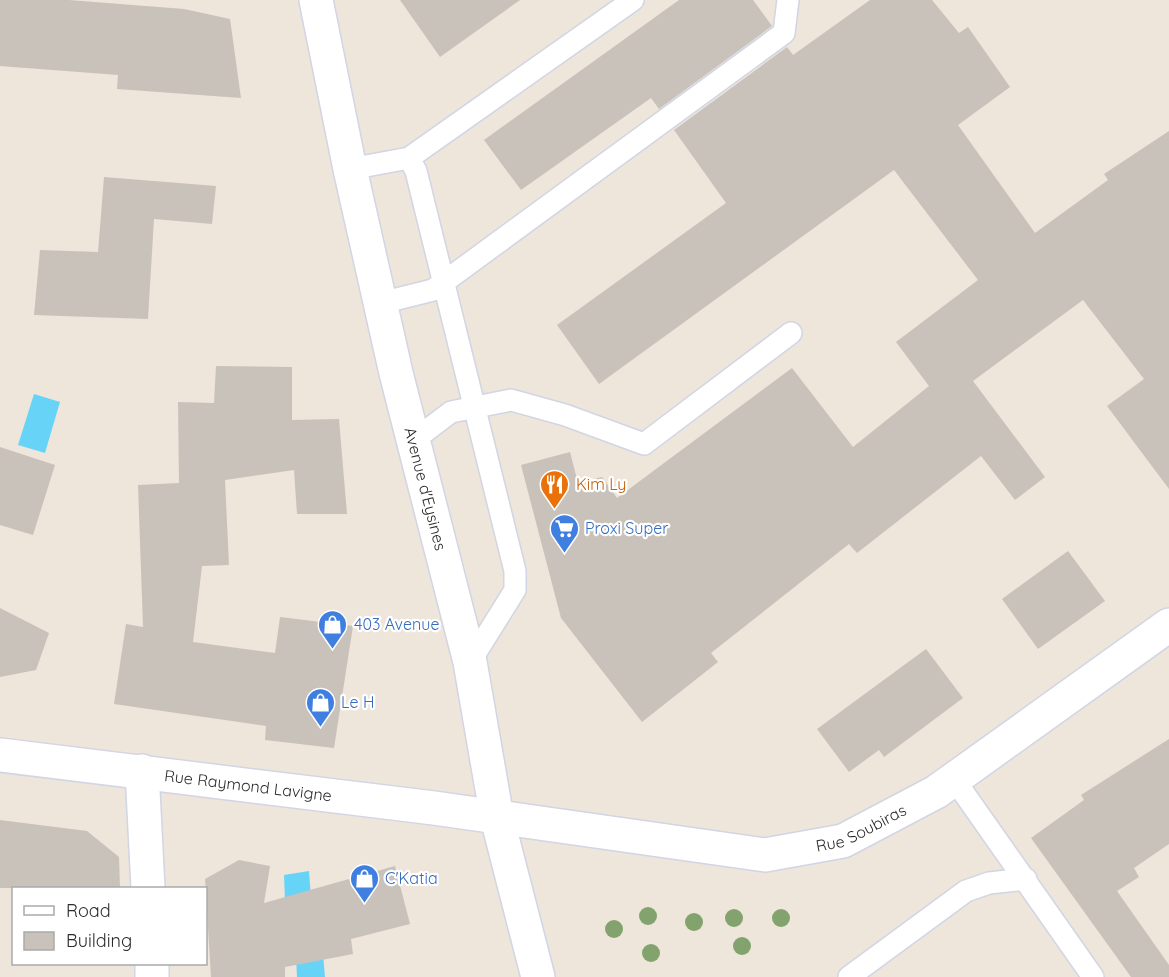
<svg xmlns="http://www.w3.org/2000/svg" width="1169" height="977" font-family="Quicksand,sans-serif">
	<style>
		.water { fill: #67d4f7 }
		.building { fill: #c9c2bb }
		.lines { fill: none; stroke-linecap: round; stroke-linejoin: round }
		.service-casing { stroke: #d1d5e4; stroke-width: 24 }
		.minor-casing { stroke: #d1d5e4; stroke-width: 36 }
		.tertiary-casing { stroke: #d1d5e4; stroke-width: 36 }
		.service { stroke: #fff; stroke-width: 21 }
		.minor { stroke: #fff; stroke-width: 33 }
		.tertiary { stroke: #fff; stroke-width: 33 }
		.tree { fill: #82a36e }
		.labels { text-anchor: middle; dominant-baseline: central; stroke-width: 4.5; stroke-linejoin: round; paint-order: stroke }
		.food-label { font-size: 16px; fill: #c56008; stroke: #fff; text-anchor: start }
		.street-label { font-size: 16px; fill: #2b2b2b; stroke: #fff }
		.shop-label { font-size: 16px; fill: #366cbe; stroke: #fff; text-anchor: start }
	</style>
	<rect width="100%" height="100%" fill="#eee5db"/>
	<path class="water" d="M 34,394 L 60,402 L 45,453 L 18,445 Z
		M 309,871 L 313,925 L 286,926 L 284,875 Z
		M 323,954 L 325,977 L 297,977 L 296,957 Z"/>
	<path class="building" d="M 0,0 L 69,0 L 184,9 L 230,19 L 241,98 L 117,89 L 118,75 L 0,66 Z
		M 400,0 L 520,0 L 440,57 Z
		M 679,0 L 753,0 L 772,26 L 659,109 L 651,98 L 521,190 L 484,140 Z
		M 870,0 L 932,0 L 959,33 L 968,27 L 1010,87 L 958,125 L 1035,233 L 1108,180 L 1104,174 L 1169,131 L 1169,489 L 1107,406 L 1144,379 L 1083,300 L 973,381 L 1045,477 L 1015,500 L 981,456 L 857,553 L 849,544 L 711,653 L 718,662 L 642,722 L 561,618 L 521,465 L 570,452 L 578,483 L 602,477 L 617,498 L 792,368 L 853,447 L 929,386 L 896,342 L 978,280 L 894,170 L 599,384 L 557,325 L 726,203 L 674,130 L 787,47 L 793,55 Z
		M 104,177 L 216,186 L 212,224 L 154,219 L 148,319 L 34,315 L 40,250 L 98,252 Z
		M 216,366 L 292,367 L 292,420 L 339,419 L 347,514 L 297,514 L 294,470 L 225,480 L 229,565 L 202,566 L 193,642 L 275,653 L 280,617 L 353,626 L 334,748 L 265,740 L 266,726 L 114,704 L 126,624 L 143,627 L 138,485 L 179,483 L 178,402 L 214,403 Z
		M 0,447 L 55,465 L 33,535 L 0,525 Z
		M 1068,551 L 1105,601 L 1038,649 L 1002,599 Z
		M 0,608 L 49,633 L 36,670 L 0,677 Z
		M 926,649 L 963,698 L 884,757 L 879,750 L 849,772 L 817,729 Z
		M 1169,739 L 1169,844 L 1134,868 L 1139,877 L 1117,891 L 1169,965 L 1169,977 L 1131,977 L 1031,838 L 1084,800 L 1081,795 Z
		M 0,820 L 87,831 L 119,857 L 120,888 L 0,888 Z
		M 239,860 L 270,866 L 264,903 L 395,866 L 410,924 L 351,939 L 353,954 L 285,967 L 285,977 L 211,977 L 205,879 Z"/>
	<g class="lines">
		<defs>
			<path id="service" d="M 409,158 L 416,171 L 515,571 L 515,590 L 470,662
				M 350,169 L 409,158 L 633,0
				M 381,303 L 433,290 L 784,33 L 788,0
				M 414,440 L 451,412 L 511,400 L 565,415 L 644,444 L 791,333
				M 954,779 L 1093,977
				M 849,977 L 966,891 L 989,883 L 1026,879"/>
			<g id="minor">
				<path id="s1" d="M 0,755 L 434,808 L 765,855 L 843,841 L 936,792 L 1169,625"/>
				<path d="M 142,771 L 148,888"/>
				<path d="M 152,964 L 152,977"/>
			</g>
			<g id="tertiary">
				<path id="s2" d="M 316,0 L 350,169 L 396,373 L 470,662 L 497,818 L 538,977"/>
			</g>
		</defs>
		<use href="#service" class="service-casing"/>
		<use href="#minor" class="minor-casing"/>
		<use href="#tertiary" class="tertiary-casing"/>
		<use href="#service" class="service"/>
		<use href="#minor" class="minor"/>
		<use href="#tertiary" class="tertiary"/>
	</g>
	<g class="tree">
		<circle cx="648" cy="916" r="9"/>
		<circle cx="734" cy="918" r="9"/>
		<circle cx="781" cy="918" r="9"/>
		<circle cx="694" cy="922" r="9"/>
		<circle cx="614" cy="929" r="9"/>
		<circle cx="742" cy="946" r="9"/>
		<circle cx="651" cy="953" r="9"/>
	</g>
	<defs>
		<symbol id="restaurant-pin" viewBox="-11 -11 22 30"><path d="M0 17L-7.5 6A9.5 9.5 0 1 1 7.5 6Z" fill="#e8710a" stroke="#fff"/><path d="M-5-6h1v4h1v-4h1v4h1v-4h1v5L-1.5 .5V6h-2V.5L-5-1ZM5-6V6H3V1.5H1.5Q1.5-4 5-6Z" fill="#fff"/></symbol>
		<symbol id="supermarket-pin" viewBox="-11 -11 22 30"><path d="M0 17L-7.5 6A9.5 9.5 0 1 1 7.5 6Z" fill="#3f7fe0" stroke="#fff"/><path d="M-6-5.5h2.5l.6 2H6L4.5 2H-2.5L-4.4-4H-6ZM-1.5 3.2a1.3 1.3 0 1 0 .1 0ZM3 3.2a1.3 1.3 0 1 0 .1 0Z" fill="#fff"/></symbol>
		<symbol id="shop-pin" viewBox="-11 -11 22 30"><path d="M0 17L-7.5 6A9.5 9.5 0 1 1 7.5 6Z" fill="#3f7fe0" stroke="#fff"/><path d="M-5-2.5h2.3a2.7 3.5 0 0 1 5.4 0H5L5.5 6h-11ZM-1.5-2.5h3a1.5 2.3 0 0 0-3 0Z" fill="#fff"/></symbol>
	</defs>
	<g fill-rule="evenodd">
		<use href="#restaurant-pin" x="538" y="468" width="33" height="45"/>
		<use href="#supermarket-pin" x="548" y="512" width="33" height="45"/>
		<use href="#shop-pin" x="316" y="608" width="33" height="45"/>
		<use href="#shop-pin" x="304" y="686" width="33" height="45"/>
		<use href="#shop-pin" x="348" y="862" width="33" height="45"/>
	</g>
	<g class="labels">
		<g class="food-label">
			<text x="576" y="484">Kim Ly</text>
		</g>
		<g class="street-label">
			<text stroke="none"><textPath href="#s2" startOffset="501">Avenue d'Eysines</textPath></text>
			<text stroke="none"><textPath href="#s1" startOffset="250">Rue Raymond Lavigne</textPath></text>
			<text stroke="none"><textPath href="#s1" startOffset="872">Rue Soubiras</textPath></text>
		</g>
		<g class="shop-label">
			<text x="585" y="528">Proxi Super</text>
			<text x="354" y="624">403 Avenue</text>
			<text x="341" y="702">Le H</text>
			<text x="385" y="878">C'Katia</text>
		</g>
	</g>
	<rect x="12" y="887" width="195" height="78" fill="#ffffff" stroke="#aaaaaa" stroke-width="1.5"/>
	<rect x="24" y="906" width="30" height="9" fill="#ffffff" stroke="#aaaaaa" stroke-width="1.5"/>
	<text x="66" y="917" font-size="18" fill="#2b2b2b">Road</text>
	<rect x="24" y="932" width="30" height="18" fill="#c9c2bb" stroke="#aaaaaa" stroke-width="1.5"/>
	<text x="66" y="947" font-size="18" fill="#2b2b2b">Building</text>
</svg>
